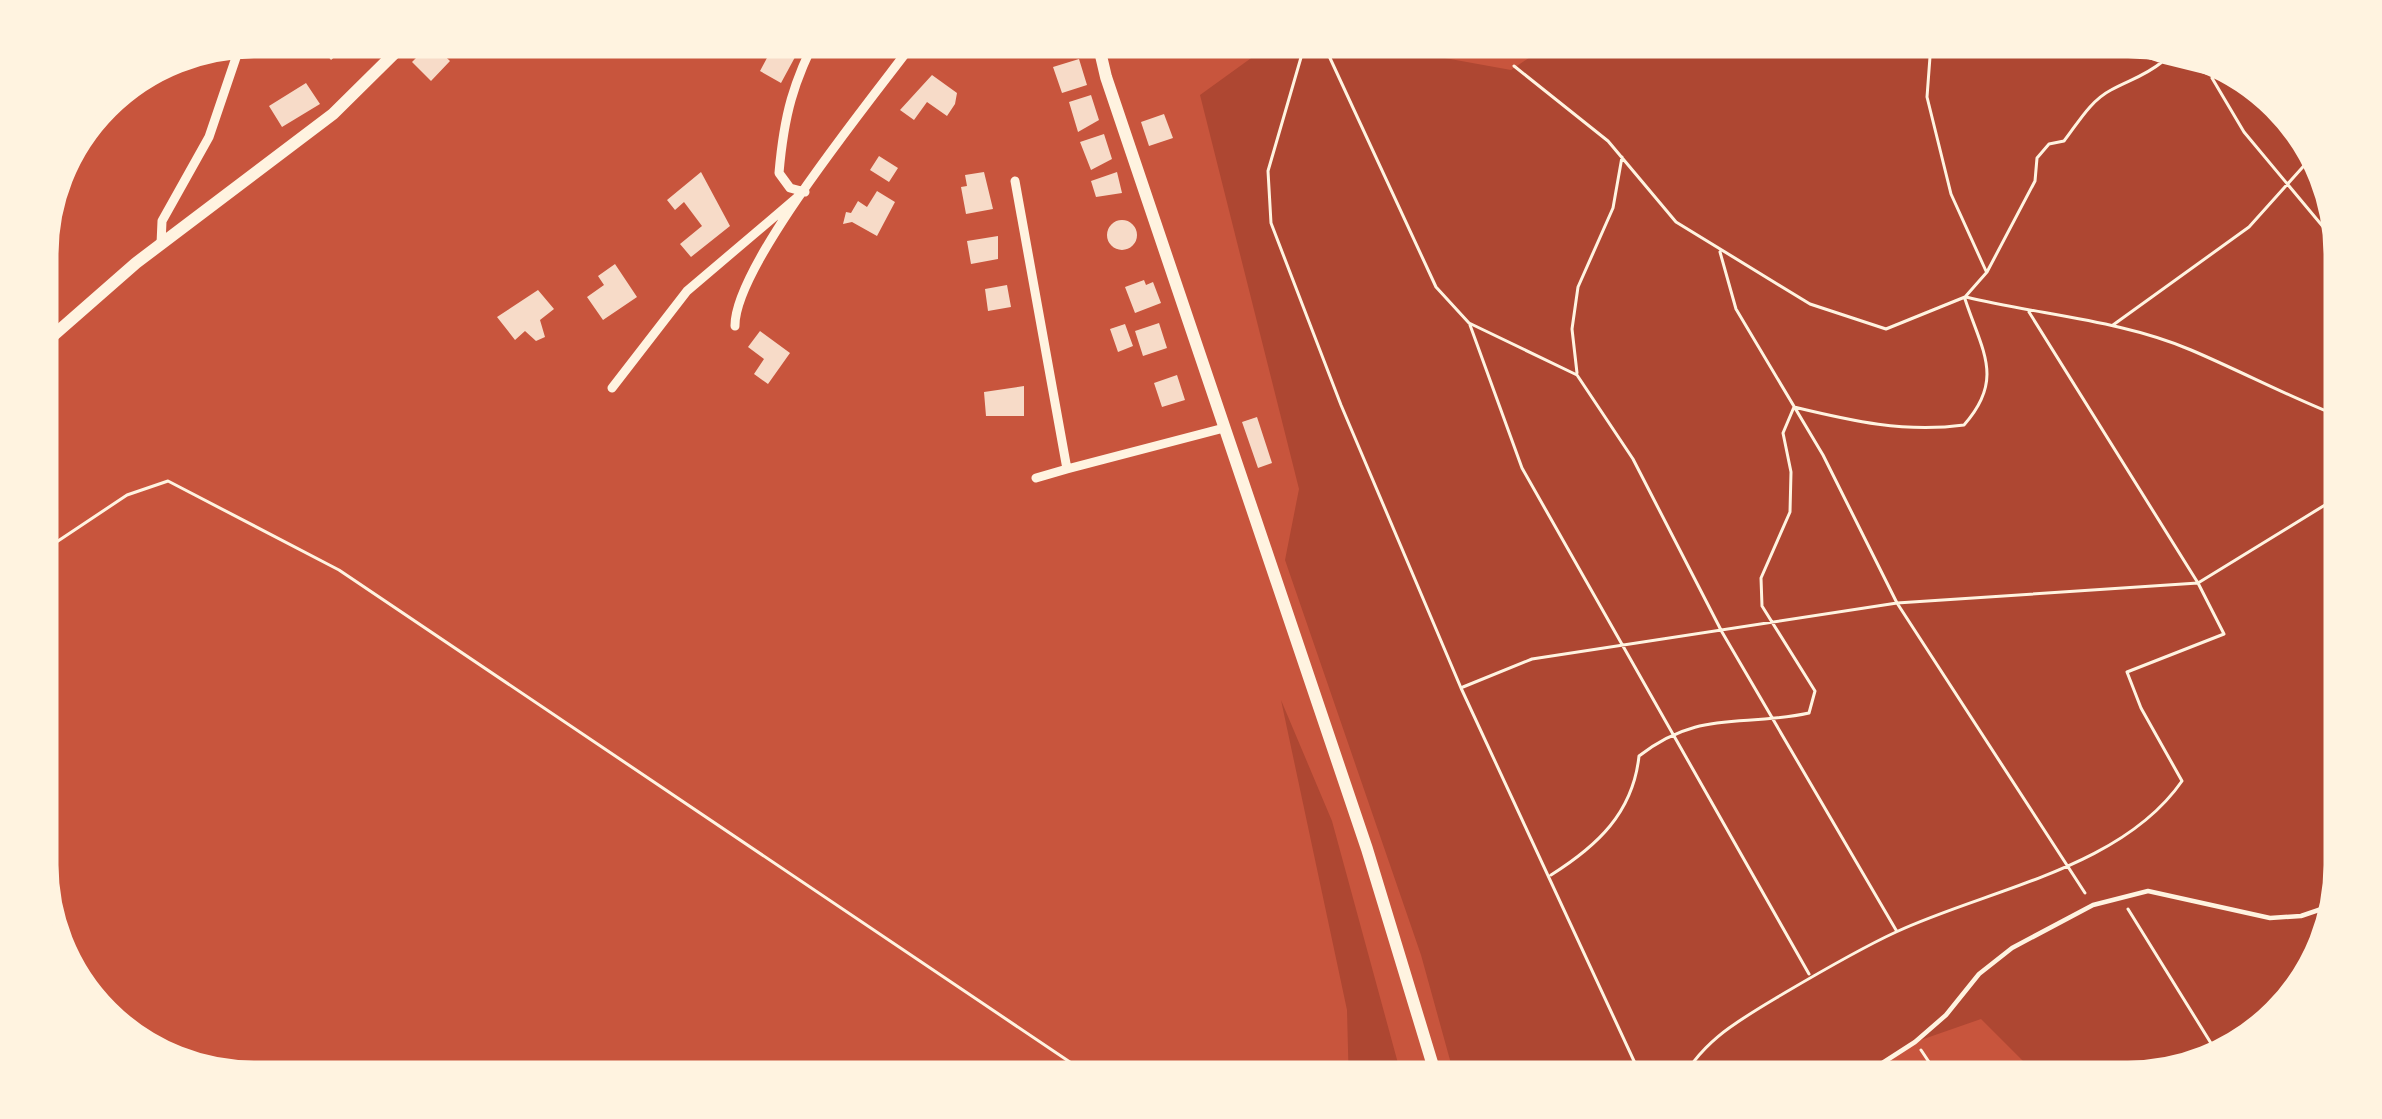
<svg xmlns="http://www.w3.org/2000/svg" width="2382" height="1119" font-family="'Noto Sans',sans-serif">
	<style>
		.green { fill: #ae4732 }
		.building { fill: #f7dbc8 }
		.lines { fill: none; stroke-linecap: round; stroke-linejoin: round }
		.path { stroke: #fff3e0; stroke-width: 3 }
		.service { stroke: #fff3e0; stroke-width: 4.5 }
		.minor { stroke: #fff3e0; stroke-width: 9 }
		.tertiary { stroke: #fff3e0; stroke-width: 12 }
		.rim { fill: none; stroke: #fff3e0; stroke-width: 15 }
	</style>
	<rect width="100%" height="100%" fill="#c8553d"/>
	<path class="green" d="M 1290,30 L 1511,70 L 1570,30 L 2128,30 L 2214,47 L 2306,118 L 2350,224 L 2352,865 L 2335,951 L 2253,1051 L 2142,1089 L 2040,1089 L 2028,1066 L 1981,1019 L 1915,1042 L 1842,1089 L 1458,1089 L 1421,955 L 1285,560 L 1299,489 L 1200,95 Z
		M 1281,700 L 1332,821 L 1405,1089 L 1349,1089 L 1347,1010 Z"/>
	<path class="building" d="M 332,30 L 365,30 L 331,60 L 317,43 Z
		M 782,30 L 807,35 L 781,83 L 760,71 Z
		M 947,30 L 986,30 L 977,36 L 987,49 L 975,58 Z
		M 1251,30 L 1284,30 L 1252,51 L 1242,35 Z
		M 431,43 L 450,61 L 431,81 L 412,62 Z
		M 1079,59 L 1087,85 L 1062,93 L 1053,67 Z
		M 932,75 L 957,93 L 955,104 L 947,116 L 927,102 L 914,120 L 900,110 Z
		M 306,83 L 320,104 L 282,127 L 269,106 Z
		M 1091,95 L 1099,120 L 1078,132 L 1069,102 Z
		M 1164,114 L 1173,138 L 1149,146 L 1141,122 Z
		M 1104,134 L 1112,159 L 1091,170 L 1080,142 Z
		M 879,156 L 898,168 L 889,182 L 870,170 Z
		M 701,172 L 730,226 L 691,257 L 680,244 L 702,226 L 684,202 L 675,210 L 667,200 Z
		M 984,172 L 993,209 L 966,214 L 961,187 L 967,186 L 965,175 Z
		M 1117,172 L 1122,193 L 1096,197 L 1091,181 Z
		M 877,191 L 895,202 L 877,236 L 852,222 L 843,224 L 846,212 L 851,213 L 858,201 L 867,207 Z
		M1107 235a15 15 0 1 1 30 0a15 15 0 1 1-30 0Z
		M 998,236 L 998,259 L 971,264 L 967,241 Z
		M 615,264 L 637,297 L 603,320 L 587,297 L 604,285 L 598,276 Z
		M 1144,280 L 1146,285 L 1153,282 L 1161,303 L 1135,313 L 1125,287 Z
		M 1007,285 L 1011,307 L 988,311 L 985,289 Z
		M 538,290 L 554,309 L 540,320 L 545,337 L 536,341 L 525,331 L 515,340 L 497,317 Z
		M 1159,323 L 1167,348 L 1143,356 L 1135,331 Z
		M 1125,324 L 1133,346 L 1118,352 L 1110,329 Z
		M 760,331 L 790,353 L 768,384 L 754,374 L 764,359 L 748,347 Z
		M 1177,375 L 1185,400 L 1162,407 L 1154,383 Z
		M 1024,386 L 1024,416 L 986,416 L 984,392 Z
		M 1257,417 L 1272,463 L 1258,468 L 1242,422 Z"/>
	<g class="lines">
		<path class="path" d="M 1309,30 L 1268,171 L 1271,223 L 1341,405 L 1461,688 L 1647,1089
			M 1317,30 L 1436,287 L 1469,323 L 1577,375 L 1633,459 L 1722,632 L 1896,930
			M 1932,30 L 1927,97 L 1951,194 L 1986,271
			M 2071,30 L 2162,62 L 2182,41
			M 2232,61 L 2212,78 L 2244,132 L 2350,259
			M 1514,66 L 1608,141 L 1676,222 L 1810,304 L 1886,329 L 1965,297 L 1987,272 L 2035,181 L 2037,158 L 2049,144 L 2064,141 C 2078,123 2090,101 2111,90 C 2129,80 2145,76 2162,62 L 2267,88
			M 1720,252 L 1736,309 L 1823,455 L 1897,603 L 2085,893
			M 1966,297 C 2040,315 2121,320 2191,350 C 2245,373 2295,400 2351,421
			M 1470,325 L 1522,468 L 1809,974
			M 2113,325 L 2249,227 L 2319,149
			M 1577,373 L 1572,329 L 1578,287 L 1613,208 L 1622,157
			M 31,559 L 127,495 L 168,481 L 339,570 L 1110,1089
			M 1463,687 L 1532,659 L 1897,603 L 2198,583 L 2351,489
			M 1551,875 C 1597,846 1633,813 1639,756 C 1700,709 1740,728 1809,713 L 1815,691 L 1762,606 L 1761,578 L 1790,512 L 1791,472 L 1783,433 L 1794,407 C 1852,421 1904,433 1964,425 C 2005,379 1982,351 1965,299
			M 2128,909 L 2222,1061
			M 1921,1050 L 1947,1089
			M 1677,1089 C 1698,1044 1734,1023 1776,998 C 1815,975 1855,951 1896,932 C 1988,889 2121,869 2182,781 L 2141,708 L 2127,672 L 2224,634 L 2198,583 L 2029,312"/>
		<path class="service" d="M 1842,1089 L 1915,1042 L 1946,1015 L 1979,974 L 2012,948 L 2093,905 L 2148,891 L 2270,918 L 2301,916 L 2345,901"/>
		<path class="minor" d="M 1382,30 L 1521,52 L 1551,30
			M 1015,181 L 1067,469 L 1224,428
			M 805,192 L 790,188 L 779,173 C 784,115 793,82 820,30
			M 161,244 L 162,221 L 209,137 L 244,34
			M 735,326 C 734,264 881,88 923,30
			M 612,388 L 687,291 L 800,195
			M 1036,478 L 1067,469"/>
		<path class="tertiary" d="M 1095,30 L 1106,77 L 1367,849 L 1440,1089
			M 31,355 L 136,263 L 333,114 L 418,30"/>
	</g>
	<path d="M0 0H2382V1119H0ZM254 51H2128A203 203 0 0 1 2331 254V865A203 203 0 0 1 2128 1068H254A203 203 0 0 1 51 865V254A203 203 0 0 1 254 51Z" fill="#fff3e0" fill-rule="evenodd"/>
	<path class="rim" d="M254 51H2128A203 203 0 0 1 2331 254V865A203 203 0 0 1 2128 1068H254A203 203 0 0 1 51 865V254A203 203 0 0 1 254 51Z"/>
</svg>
